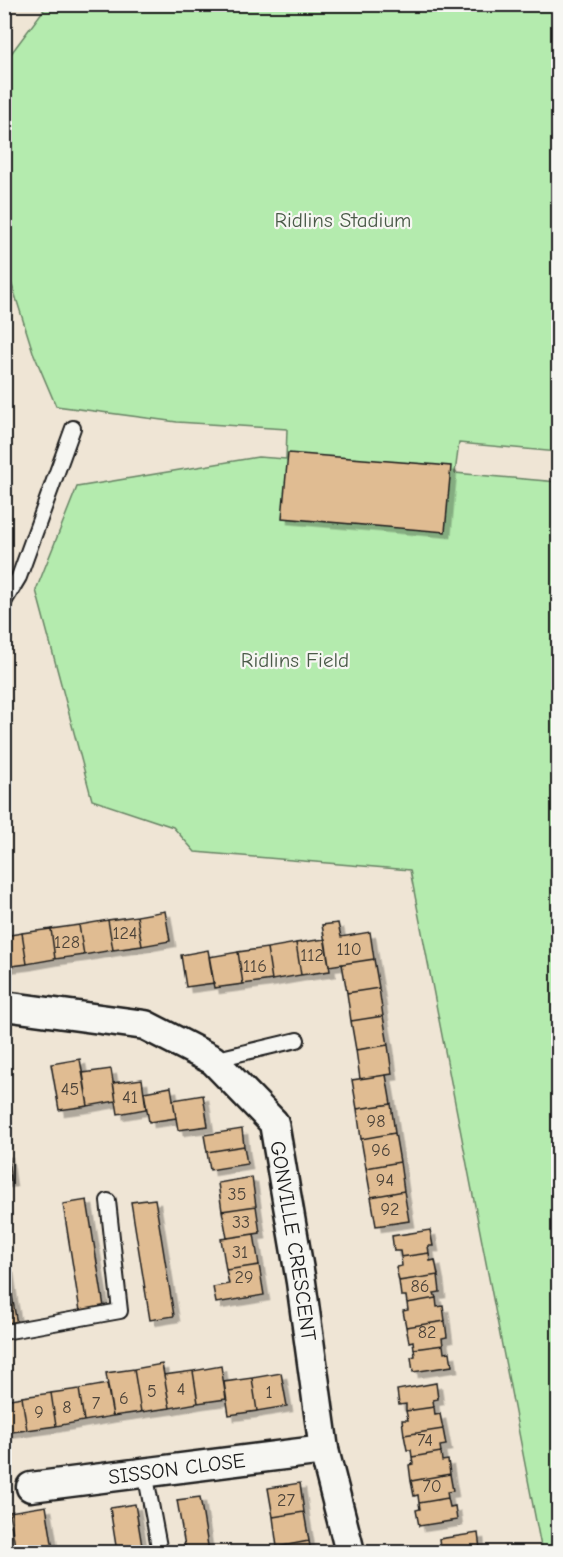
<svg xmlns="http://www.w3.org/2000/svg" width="563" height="1557" font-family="'Comic Neue',sans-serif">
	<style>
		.green { fill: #b4ebae; stroke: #688465; stroke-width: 1.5 }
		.building { fill: #e0bc92; stroke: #1c1c1c; stroke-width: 1.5; filter: url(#shadow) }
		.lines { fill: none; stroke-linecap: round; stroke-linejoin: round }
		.lane-casing { stroke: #1c1c1c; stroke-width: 18 }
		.street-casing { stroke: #1c1c1c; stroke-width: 33 }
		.lane { stroke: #f6f6f2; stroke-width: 14 }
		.street { stroke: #f6f6f2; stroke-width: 28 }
		.labels { text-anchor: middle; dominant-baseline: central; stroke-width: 4.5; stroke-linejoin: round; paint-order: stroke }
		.number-label { font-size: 18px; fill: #4d443a }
		.park-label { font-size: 21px; fill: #4a5a48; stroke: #f6f6f2 }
		.street-label { font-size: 21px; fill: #1c1c1c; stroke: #f6f6f2 }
	</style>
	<defs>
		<filter id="shadow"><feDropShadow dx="5.5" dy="5.5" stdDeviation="0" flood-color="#0004"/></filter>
	</defs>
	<rect width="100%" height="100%" fill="#efe5d5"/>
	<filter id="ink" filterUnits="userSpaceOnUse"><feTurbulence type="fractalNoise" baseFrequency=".0167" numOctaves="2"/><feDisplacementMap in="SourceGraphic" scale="12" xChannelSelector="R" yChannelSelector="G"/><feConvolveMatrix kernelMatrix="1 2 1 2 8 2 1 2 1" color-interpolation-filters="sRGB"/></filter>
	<g filter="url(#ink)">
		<path class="green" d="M 51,5 L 558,5 L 558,452 L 459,443 L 455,473 L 558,482 L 558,1552 L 542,1552 L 410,870 L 195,852 L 173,827 L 92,800 L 36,590 L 77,487 L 258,457 L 286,459 L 287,429 L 177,422 L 56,406 L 33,352 L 5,263 L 4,63 L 45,8 Z"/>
		<path class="building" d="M 288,453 L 451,466 L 445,532 L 282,518 Z
			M 165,911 L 170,941 L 142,946 L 137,916 Z
			M 137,916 L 142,946 L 113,950 L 108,920 Z
			M 108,920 L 113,950 L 84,955 L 79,925 Z
			M 338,923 L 341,937 L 370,932 L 374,959 L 329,966 L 322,925 Z
			M 79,925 L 84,955 L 55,959 L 51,929 Z
			M 51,929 L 55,959 L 27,964 L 22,933 Z
			M 22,933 L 27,964 L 4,967 L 4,936 Z
			M 325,939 L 330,971 L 301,975 L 296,943 Z
			M 296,943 L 301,975 L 272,980 L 267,948 Z
			M 267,948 L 272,980 L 243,984 L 238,952 Z
			M 208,950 L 214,983 L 186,987 L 181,955 Z
			M 238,952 L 243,984 L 214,988 L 209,957 Z
			M 374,959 L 379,988 L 347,993 L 342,964 Z
			M 379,988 L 383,1016 L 351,1021 L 347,993 Z
			M 383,1016 L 388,1045 L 356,1050 L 351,1021 Z
			M 388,1045 L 392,1074 L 360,1079 L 356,1050 Z
			M 80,1059 L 88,1106 L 59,1110 L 51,1064 Z
			M 111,1069 L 116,1101 L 88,1106 L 83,1073 Z
			M 386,1075 L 391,1104 L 357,1109 L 352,1080 Z
			M 142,1079 L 146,1109 L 118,1114 L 113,1083 Z
			M 171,1087 L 176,1118 L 149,1122 L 144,1092 Z
			M 203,1095 L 208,1126 L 178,1130 L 173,1100 Z
			M 391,1104 L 395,1133 L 361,1139 L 357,1109 Z
			M 242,1129 L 244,1146 L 207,1152 L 204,1135 Z
			M 395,1133 L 400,1162 L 366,1168 L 361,1139 Z
			M 244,1146 L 247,1164 L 210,1170 L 207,1152 Z
			M 4,1152 L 7,1152 L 11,1181 L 4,1182 Z
			M 400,1162 L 404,1191 L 371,1197 L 366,1168 Z
			M 252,1177 L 256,1206 L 222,1211 L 218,1183 Z
			M 404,1191 L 409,1221 L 376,1226 L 371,1197 Z
			M 155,1199 L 174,1316 L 150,1320 L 131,1202 Z
			M 87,1200 L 104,1307 L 80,1311 L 63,1204 Z
			M 256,1206 L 260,1233 L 227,1238 L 222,1211 Z
			M 430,1230 L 433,1246 L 428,1246 L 429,1253 L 401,1257 L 400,1251 L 394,1251 L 392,1236 Z
			M 254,1234 L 259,1265 L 226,1270 L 221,1239 Z
			M 429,1253 L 430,1261 L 435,1260 L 438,1275 L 399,1281 L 396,1267 L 402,1266 L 401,1257 Z
			M 259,1265 L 264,1295 L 216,1303 L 213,1287 L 229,1284 L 226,1270 Z
			M 8,1267 L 12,1296 L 4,1297 L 4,1268 Z
			M 438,1275 L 440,1292 L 434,1293 L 436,1298 L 407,1303 L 406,1296 L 401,1296 L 399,1281 Z
			M 12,1296 L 17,1324 L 4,1326 L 4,1297 Z
			M 436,1298 L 437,1307 L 443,1306 L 445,1321 L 406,1327 L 403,1311 L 408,1310 L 407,1303 Z
			M 445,1321 L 447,1337 L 442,1338 L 443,1345 L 414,1349 L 413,1341 L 409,1342 L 406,1327 Z
			M 443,1345 L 444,1353 L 450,1352 L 452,1366 L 413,1372 L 411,1357 L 415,1356 L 414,1349 Z
			M 162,1364 L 170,1408 L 141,1412 L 134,1369 Z
			M 221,1366 L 226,1399 L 198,1403 L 193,1371 Z
			M 134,1369 L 141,1412 L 113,1416 L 106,1373 Z
			M 193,1371 L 198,1403 L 170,1408 L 164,1375 Z
			M 281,1373 L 287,1406 L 257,1411 L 252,1378 Z
			M 252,1378 L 257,1411 L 229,1415 L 224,1382 Z
			M 436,1383 L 438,1399 L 433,1400 L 434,1407 L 406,1411 L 406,1404 L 399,1405 L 397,1390 Z
			M 107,1384 L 113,1416 L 84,1421 L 79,1389 Z
			M 79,1389 L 84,1421 L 56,1426 L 51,1393 Z
			M 51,1393 L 56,1426 L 27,1430 L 22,1397 Z
			M 22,1397 L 27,1430 L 4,1433 L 4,1400 Z
			M 434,1407 L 435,1415 L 440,1414 L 443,1429 L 404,1435 L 402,1420 L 408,1420 L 406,1411 Z
			M 443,1429 L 446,1445 L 440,1446 L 441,1452 L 412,1457 L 411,1450 L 407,1450 L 404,1435 Z
			M 441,1452 L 442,1461 L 448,1460 L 450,1474 L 411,1481 L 409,1465 L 413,1464 L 412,1457 Z
			M 450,1474 L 453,1491 L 447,1492 L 448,1498 L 419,1503 L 418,1495 L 414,1496 L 411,1481 Z
			M 300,1483 L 304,1512 L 273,1517 L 268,1488 Z
			M 200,1497 L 209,1552 L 186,1552 L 177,1500 Z
			M 448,1498 L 450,1507 L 455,1506 L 457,1520 L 419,1526 L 416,1510 L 420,1509 L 419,1503 Z
			M 135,1504 L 143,1552 L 117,1552 L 110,1508 Z
			M 46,1506 L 53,1549 L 31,1552 L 16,1552 L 9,1512 Z
			M 304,1512 L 309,1541 L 277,1547 L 273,1517 Z
			M 478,1533 L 480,1549 L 475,1550 L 475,1552 L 441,1552 L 439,1539 Z
			M 309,1541 L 311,1552 L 278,1552 L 277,1547 Z"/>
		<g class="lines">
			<defs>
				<path id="lane" d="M 4,602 L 19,577 L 73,428
					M 213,1060 L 297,1040
					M 4,1332 L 120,1311 L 108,1201
					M 145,1472 L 160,1552"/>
				<g id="street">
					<path id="s1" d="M 4,1006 L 145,1025 L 213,1060 L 274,1123 L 301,1282 L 324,1450 L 350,1552"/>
					<path id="s2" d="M 31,1487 L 324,1450"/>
				</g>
			</defs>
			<use href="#lane" class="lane-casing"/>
			<use href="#street" class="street-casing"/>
			<use href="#lane" class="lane"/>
			<use href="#street" class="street"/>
		</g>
	</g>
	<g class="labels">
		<g class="number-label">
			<text x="125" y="933">124</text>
			<text x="67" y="942">128</text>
			<text x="349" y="949">110</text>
			<text x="312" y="955">112</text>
			<text x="255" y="966">116</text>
			<text x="70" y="1089">45</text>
			<text x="130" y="1097">41</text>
			<text x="376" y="1121">98</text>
			<text x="381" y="1150">96</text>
			<text x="385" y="1180">94</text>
			<text x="237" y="1194">35</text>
			<text x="390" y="1209">92</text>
			<text x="241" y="1222">33</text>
			<text x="240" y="1252">31</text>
			<text x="244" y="1277">29</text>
			<text x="420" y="1286">86</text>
			<text x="427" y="1332">82</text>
			<text x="181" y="1389">4</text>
			<text x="152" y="1391">5</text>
			<text x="269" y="1392">1</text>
			<text x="124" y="1398">6</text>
			<text x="96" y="1403">7</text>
			<text x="67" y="1407">8</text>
			<text x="39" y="1412">9</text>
			<text x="425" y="1440">74</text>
			<text x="432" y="1486">70</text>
			<text x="286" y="1500">27</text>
		</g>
		<g class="park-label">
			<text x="343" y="220">Ridlins Stadium</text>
			<text x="295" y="660">Ridlins Field</text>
		</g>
		<g class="street-label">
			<text stroke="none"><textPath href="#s1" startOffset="426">GONVILLE CRESCENT</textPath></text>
			<text stroke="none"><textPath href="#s2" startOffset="147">SISSON CLOSE</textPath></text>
		</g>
	</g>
	<rect width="563" height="1557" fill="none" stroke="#f6f6f2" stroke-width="24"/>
	<rect x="12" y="12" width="539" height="1533" fill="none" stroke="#1c1c1c" stroke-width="2" filter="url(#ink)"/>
</svg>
